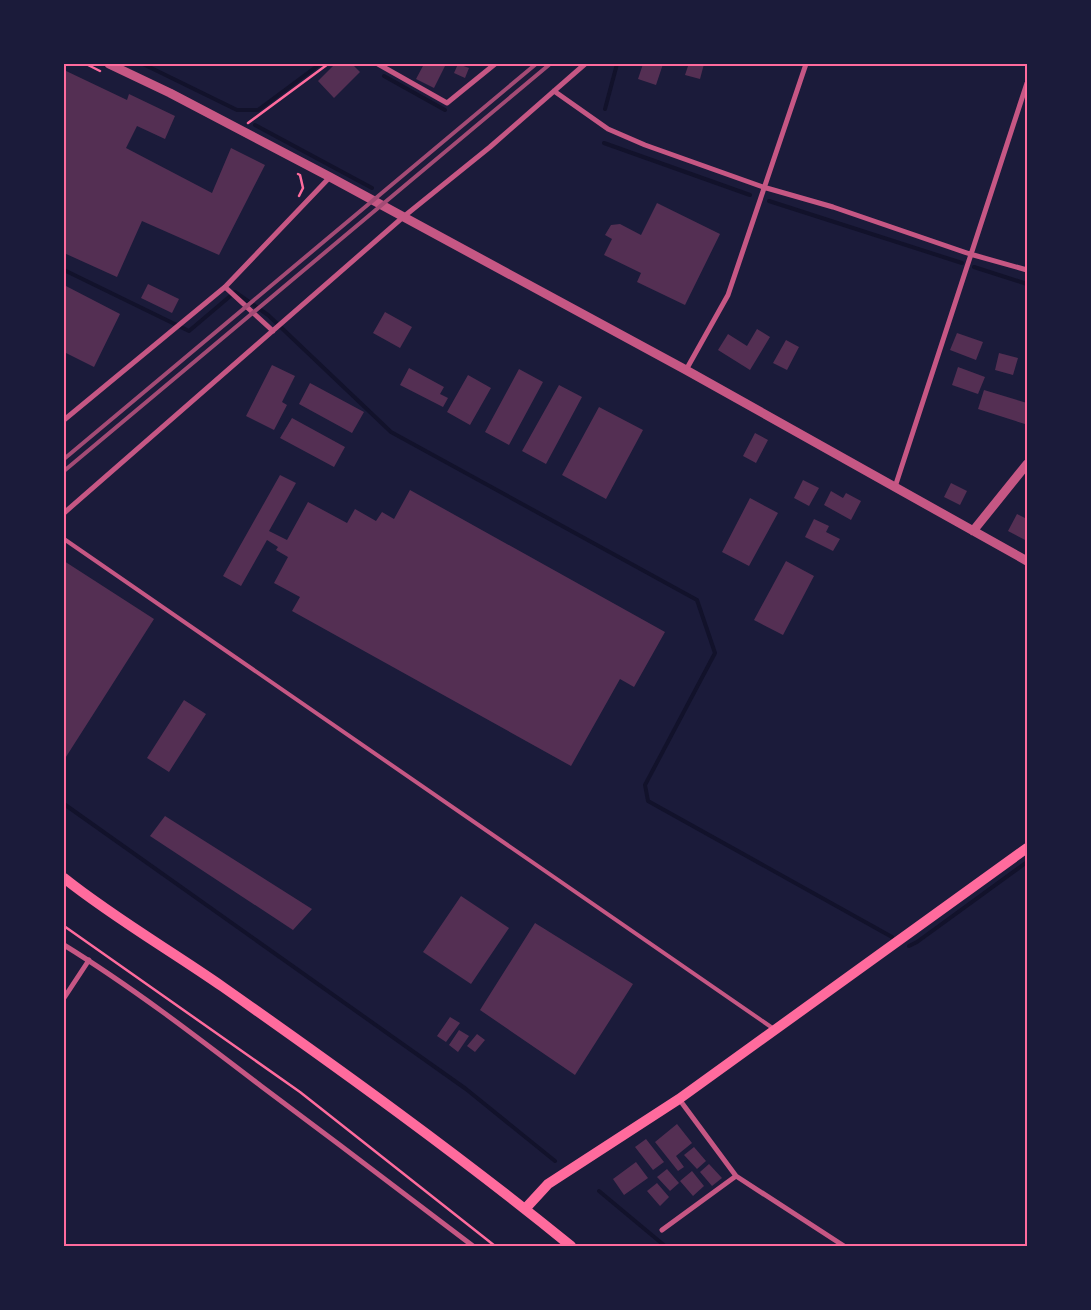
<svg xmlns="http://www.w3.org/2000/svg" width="1091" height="1310" font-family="'Titillium Web',sans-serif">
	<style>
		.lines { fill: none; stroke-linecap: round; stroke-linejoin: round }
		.stream { stroke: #12122b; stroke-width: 4 }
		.building { fill: #542f53 }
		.path { stroke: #ff6b9d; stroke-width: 2.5 }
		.service { stroke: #c65784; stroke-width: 4 }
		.minor { stroke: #c65784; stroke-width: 5 }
		.tertiary { stroke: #c65784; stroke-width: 9 }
		.secondary { stroke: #ff6b9d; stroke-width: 10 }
		.rail { stroke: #a44b75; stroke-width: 4 }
		.neatline { fill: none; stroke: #ff6b9d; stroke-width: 2 }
	</style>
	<rect width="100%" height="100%" fill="#1b1b3a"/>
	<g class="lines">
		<path class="stream" d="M 143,64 L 237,110 L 258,110 L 320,64
			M 384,76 L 445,110
			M 605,109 L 617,64
			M 255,125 L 372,188
			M 604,143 L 750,195
			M 769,201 L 962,263
			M 974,267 L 1027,284
			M 64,270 L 189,331 L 235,292 L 268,315 L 391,432 L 697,600 L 715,653 L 645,785 L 648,801 L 892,937
			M 64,804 L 466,1089 L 555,1161
			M 909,946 L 917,942 L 1027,862
			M 599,1191 L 665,1246"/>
	</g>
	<path class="building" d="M 335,64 L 352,64 L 360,72 L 334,98 L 318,81 Z
		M 424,64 L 446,64 L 434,88 L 416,79 Z
		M 458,64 L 469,68 L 465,78 L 454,73 Z
		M 643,64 L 663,64 L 656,85 L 638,79 Z
		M 683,64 L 704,64 L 700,79 L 685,75 L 688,66 Z
		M 64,70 L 127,100 L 129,94 L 175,116 L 165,139 L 137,126 L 126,148 L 212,193 L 231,148 L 265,165 L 219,255 L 142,221 L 117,277 L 64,253 Z
		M 657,203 L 720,234 L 685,305 L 637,282 L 641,273 L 604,255 L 612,239 L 605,235 L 611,225 L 620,224 L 641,235 Z
		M 148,284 L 179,299 L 172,313 L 141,298 Z
		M 64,285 L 120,314 L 94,367 L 64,352 Z
		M 385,312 L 412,327 L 400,348 L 373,333 Z
		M 757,329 L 770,337 L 750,370 L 718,350 L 728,334 L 747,346 Z
		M 957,333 L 983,342 L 976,360 L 950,350 Z
		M 786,340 L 799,347 L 787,370 L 773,363 Z
		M 999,353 L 1018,358 L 1013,375 L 995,370 Z
		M 272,365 L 295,376 L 282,402 L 287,405 L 274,430 L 246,416 Z
		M 958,367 L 985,377 L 978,394 L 952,385 Z
		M 409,368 L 444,387 L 440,394 L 448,398 L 443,407 L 400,385 Z
		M 519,369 L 543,382 L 509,445 L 485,432 Z
		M 468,375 L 491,388 L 470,425 L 447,412 Z
		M 310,383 L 364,412 L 352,433 L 299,404 Z
		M 559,385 L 582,397 L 546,464 L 522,451 Z
		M 984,390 L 1027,403 L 1027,416 L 1025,424 L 978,409 Z
		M 599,407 L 643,430 L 606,499 L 562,475 Z
		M 292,418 L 345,447 L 334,467 L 280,438 Z
		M 755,433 L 768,440 L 756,463 L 743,456 Z
		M 280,475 L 296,483 L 269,531 L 287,540 L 308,502 L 347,523 L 355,509 L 376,521 L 382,512 L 394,519 L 410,490 L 665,632 L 634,687 L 620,679 L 571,766 L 292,611 L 300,597 L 274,583 L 288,557 L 276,550 L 278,547 L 267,540 L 241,586 L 223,576 Z
		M 803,480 L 819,488 L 809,506 L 794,498 Z
		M 951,483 L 967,491 L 960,505 L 944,497 Z
		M 831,491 L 843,498 L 846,493 L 861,501 L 851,520 L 824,505 Z
		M 750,498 L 778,513 L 749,566 L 722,552 Z
		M 1017,514 L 1027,519 L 1027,541 L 1008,531 Z
		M 814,519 L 829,526 L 826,532 L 840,539 L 833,551 L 805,537 Z
		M 64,561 L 154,619 L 64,760 Z
		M 786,561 L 814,576 L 783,635 L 754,620 Z
		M 184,700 L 206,714 L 169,772 L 147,758 Z
		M 165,816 L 312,909 L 293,930 L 150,836 Z
		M 461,896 L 509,928 L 471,984 L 423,952 Z
		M 535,923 L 633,984 L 575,1075 L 480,1010 Z
		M 450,1017 L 460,1023 L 446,1042 L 437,1036 Z
		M 459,1030 L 469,1036 L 458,1052 L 449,1045 Z
		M 477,1034 L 485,1040 L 475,1052 L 467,1046 Z
		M 677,1124 L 692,1143 L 676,1156 L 684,1167 L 678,1171 L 655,1142 Z
		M 646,1139 L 664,1162 L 653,1170 L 635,1147 Z
		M 694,1147 L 706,1161 L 697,1169 L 684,1155 Z
		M 636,1162 L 648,1178 L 624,1195 L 613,1179 Z
		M 709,1164 L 722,1178 L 712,1186 L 700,1172 Z
		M 667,1169 L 679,1183 L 670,1191 L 657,1177 Z
		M 692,1171 L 704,1186 L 693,1196 L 680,1181 Z
		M 657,1183 L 669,1197 L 660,1206 L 647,1191 Z"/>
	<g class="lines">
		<path class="path" d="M 86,64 L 100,71
			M 248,123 L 328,64
			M 298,174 L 300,175 L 303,188 L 299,196
			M 64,926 L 300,1092 L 495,1246"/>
		<path class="service" d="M 64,539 L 774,1029"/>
		<path class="minor" d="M 378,64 L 447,103 L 495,64
			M 554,91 L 608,129 L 645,145 L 763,187 L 833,207 L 970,254 L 1027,270
			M 225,287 L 273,331
			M 686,370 L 728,295 L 806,64
			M 64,420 L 225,287 L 330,177
			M 895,487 L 1027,83
			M 64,513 L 402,218 L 490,147 L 585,64
			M 64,945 C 132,987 197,1037 261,1086 C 332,1139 402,1192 473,1246
			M 64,998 L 89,960
			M 679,1099 L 736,1176 L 844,1246
			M 662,1230 L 736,1176"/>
		<path class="tertiary" d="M 109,64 L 170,93 L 330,177 L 686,370 L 1027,561
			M 973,531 L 1027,464"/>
		<path class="secondary" d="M 64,878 C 114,918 170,950 223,987 C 341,1070 459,1155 571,1246
			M 525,1209 L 548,1184 L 679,1099 L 1027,848"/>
		<path class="rail" d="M 64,459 L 536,64
			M 64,471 L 550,64"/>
	</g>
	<rect width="1091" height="1310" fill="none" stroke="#1b1b3a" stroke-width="130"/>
	<rect x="65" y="65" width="961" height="1180" class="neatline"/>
</svg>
